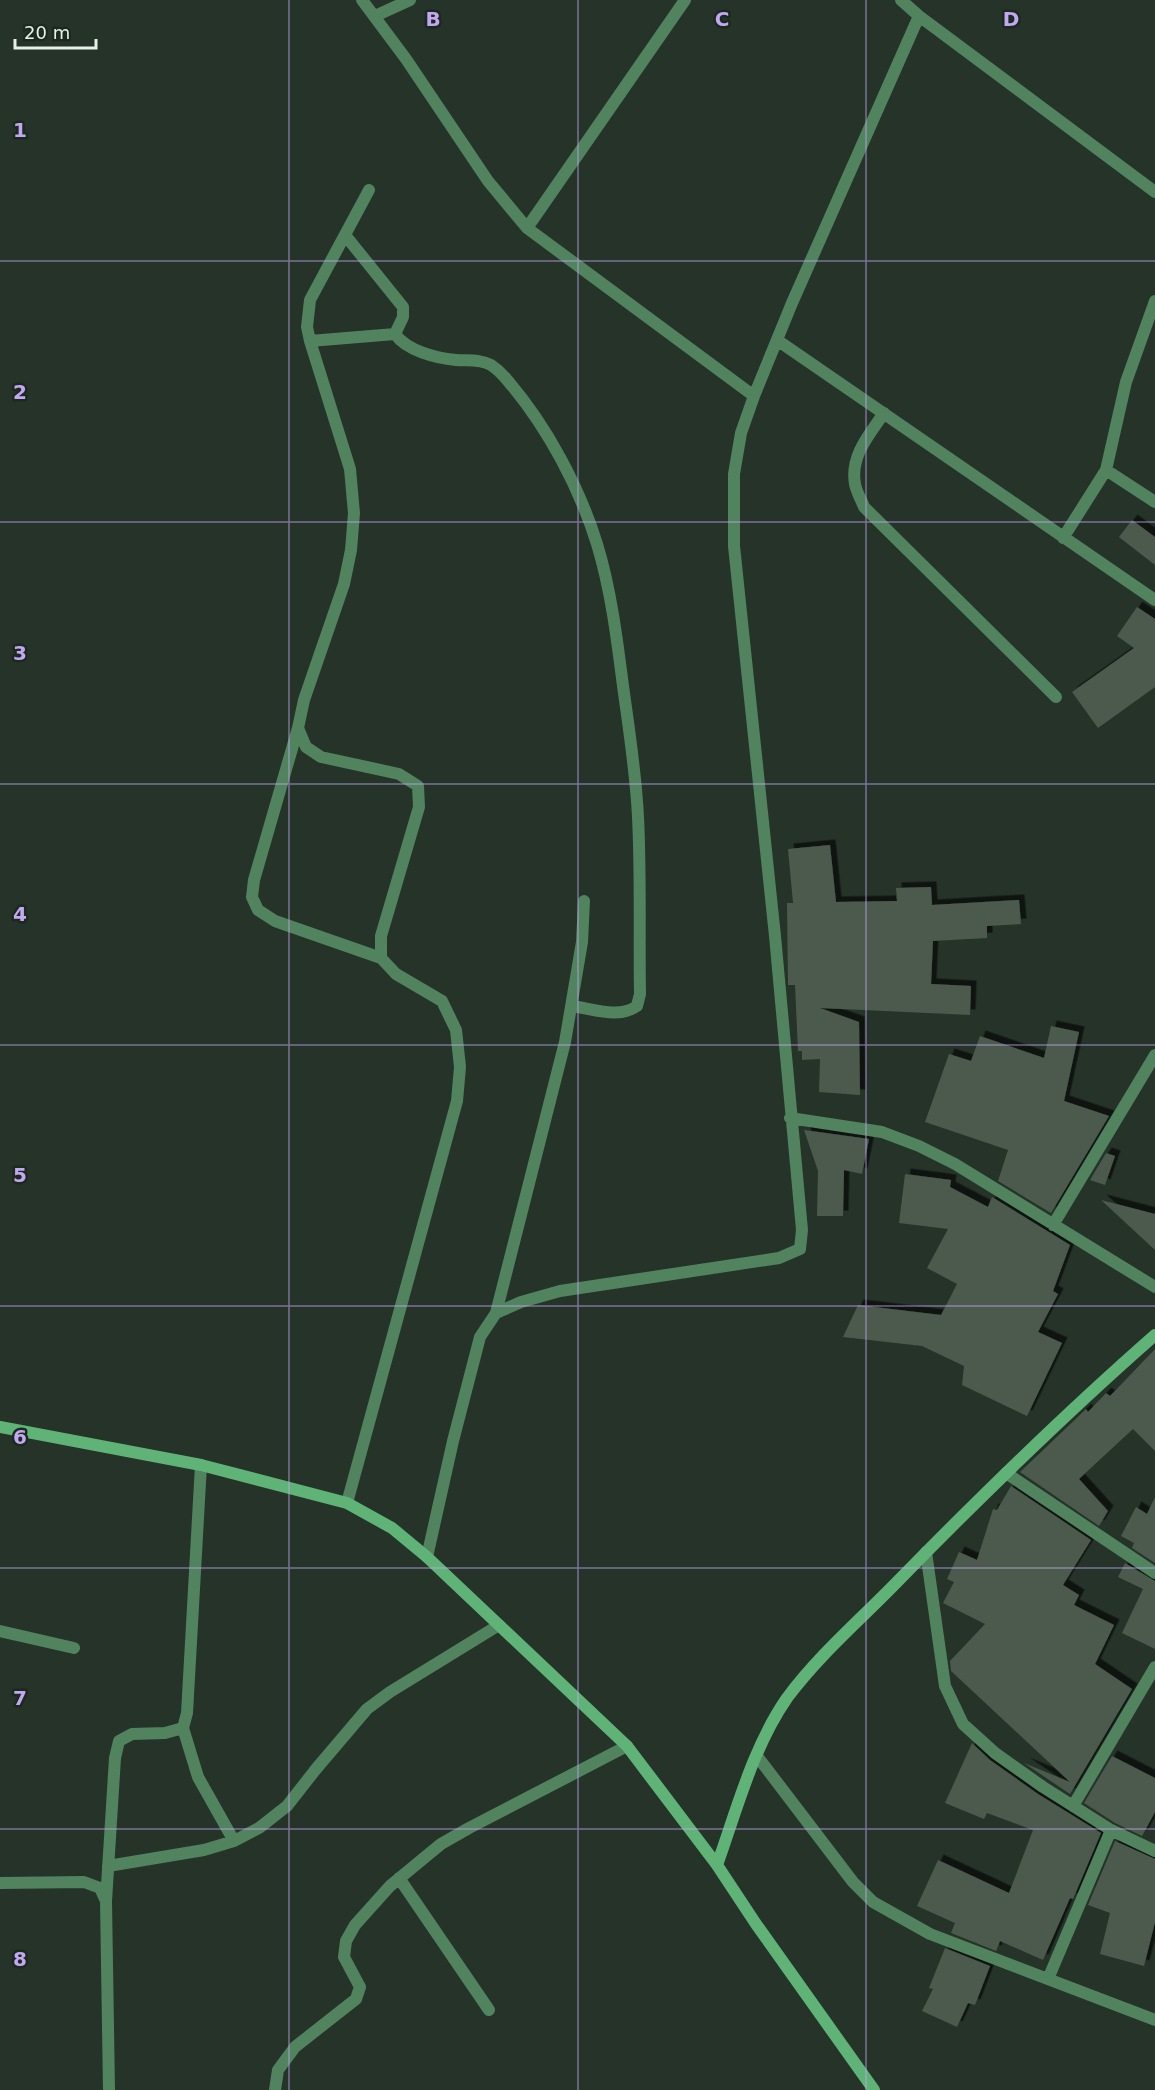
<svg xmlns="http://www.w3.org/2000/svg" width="1155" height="2090" font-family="'DejaVu Sans',sans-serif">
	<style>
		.building { fill: #4b5a4e; filter: url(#shadow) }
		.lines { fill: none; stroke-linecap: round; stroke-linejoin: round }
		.street { stroke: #51835e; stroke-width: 12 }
		.secondary { stroke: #5fb377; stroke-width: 12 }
		.grid { fill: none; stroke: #c3a7f2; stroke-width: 1.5; stroke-opacity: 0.55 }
		.grid-label { font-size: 20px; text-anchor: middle; font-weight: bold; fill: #c3a7f2; stroke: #1b291e; stroke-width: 5; stroke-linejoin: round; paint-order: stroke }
	</style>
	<defs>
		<filter id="shadow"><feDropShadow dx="5.5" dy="-5.5" stdDeviation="0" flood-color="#0009"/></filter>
	</defs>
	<rect width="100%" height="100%" fill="#253328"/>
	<path class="building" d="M 1132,520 L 1155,537 L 1155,565 L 1119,537 Z
		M 1137,607 L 1155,619 L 1155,687 L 1098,728 L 1072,692 L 1134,648 L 1117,636 Z
		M 830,845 L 836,902 L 897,901 L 896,888 L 931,887 L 932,905 L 1019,900 L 1021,924 L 987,926 L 987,938 L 933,941 L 931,984 L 971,986 L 970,1015 L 820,1008 L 859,1022 L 860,1095 L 819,1092 L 820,1059 L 802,1060 L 802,1051 L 798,1051 L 795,985 L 788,985 L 787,903 L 793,903 L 788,849 Z
		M 1051,1026 L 1079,1032 L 1064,1101 L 1109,1116 L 1051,1213 L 998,1181 L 1008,1150 L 925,1122 L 949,1054 L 971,1061 L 980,1036 L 1044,1058 Z
		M 804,1130 L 869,1139 L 862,1174 L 844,1170 L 843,1216 L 817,1216 L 818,1171 Z
		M 1106,1153 L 1115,1156 L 1105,1185 L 1090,1180 Z
		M 905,1174 L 951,1180 L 950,1187 L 988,1207 L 992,1197 L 1070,1245 L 1053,1291 L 1058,1294 L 1038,1332 L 1062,1343 L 1027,1416 L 962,1385 L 964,1366 L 922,1346 L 843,1337 L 858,1305 L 941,1315 L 957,1284 L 927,1268 L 948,1229 L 899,1223 Z
		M 1101,1200 L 1155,1214 L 1155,1250 Z
		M 1155,1349 L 1155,1451 L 1133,1429 L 1079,1479 L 1108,1511 L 1099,1526 L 1020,1472 L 1086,1409 L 1088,1412 L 1106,1393 L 1110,1396 Z
		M 1011,1486 L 1091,1540 L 1063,1585 L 1079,1595 L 1074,1605 L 1114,1625 L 1095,1664 L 1132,1689 L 1070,1794 L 1024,1763 L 1070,1782 L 951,1671 L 950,1661 L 985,1624 L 943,1603 L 954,1582 L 947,1579 L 959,1552 L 977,1560 L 993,1509 L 997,1510 Z
		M 1155,1497 L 1155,1563 L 1132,1548 L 1134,1543 L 1121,1536 L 1136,1507 L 1147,1514 Z
		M 1125,1563 L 1155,1581 L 1155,1649 L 1122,1633 L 1143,1589 L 1118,1577 Z
		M 972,1743 L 990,1760 L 1038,1794 L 1101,1833 L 1073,1899 L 1070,1898 L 1043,1960 L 1000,1941 L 996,1951 L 951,1933 L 955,1923 L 917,1906 L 938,1860 L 1009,1893 L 1033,1830 L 987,1813 L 984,1819 L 945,1803 Z
		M 1112,1756 L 1155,1778 L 1155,1812 L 1142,1836 L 1115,1823 L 1084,1803 Z
		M 1115,1841 L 1155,1859 L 1155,1922 L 1144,1966 L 1100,1954 L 1110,1913 L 1088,1905 Z
		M 945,1948 L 990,1966 L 975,2005 L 968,2003 L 957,2027 L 922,2011 L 933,1989 L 929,1988 Z"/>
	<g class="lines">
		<path class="street" d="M 362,0 L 406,59 L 488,181 L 527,228 L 754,396
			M 901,0 L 919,16 L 1155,192
			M 375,16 L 410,0
			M 527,228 L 685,0
			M 345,235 L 403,307 L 403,317 L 395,334 C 407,351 436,358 456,360 C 468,361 480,359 491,365 C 497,369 504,376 508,381 C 547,427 579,486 597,544 C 611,590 617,639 623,686 C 629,730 636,773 638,817 C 641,876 639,935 640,994 L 637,1006 C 619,1019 593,1009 572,1006
			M 1155,301 L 1126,382 L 1106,470 L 1155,502
			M 777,340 L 1155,600
			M 310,341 L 395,334
			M 884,413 C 869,435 850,456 855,484 C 856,491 861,499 864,507 L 1056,697
			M 1063,538 L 1106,470
			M 298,728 L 254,880 L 252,897 L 258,910 L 275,921 L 381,958
			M 790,1118 L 882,1132 L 919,1146 L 955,1164 L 1155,1287
			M 1053,1225 L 1155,1055
			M 496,1313 L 565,1042 L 582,942 L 584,901
			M 1006,1473 L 1155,1573
			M 347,1503 L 457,1101 L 460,1067 L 456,1030 L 442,1001 L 396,974 L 381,958 L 381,936 L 419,807 L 418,786 L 399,774 L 321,757 L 306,747 L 298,728 L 304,700 L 344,584 L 351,550 L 354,513 L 350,469 L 310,341 L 307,327 L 310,300 L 369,190
			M 926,1552 L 945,1686 L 963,1724 L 995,1753 L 1043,1787 L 1111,1830 L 1155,1851
			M 427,1557 L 453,1441 L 480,1337 L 496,1313 L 521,1302 L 560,1291 L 779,1258 L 800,1249 L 802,1230 L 775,936 L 734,546 L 734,474 L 741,433 L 754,396 L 792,303 L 919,16
			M 0,1631 L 74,1648
			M 183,1728 L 198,1777 L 234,1841
			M 757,1756 L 853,1882 L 873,1902 L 930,1934 L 1155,2020
			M 1073,1806 L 1155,1667
			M 108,1866 L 204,1850 L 234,1841 L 259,1828 L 287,1806 L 316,1769 L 367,1709 L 390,1692 L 499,1625
			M 399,1878 L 489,2010
			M 0,1883 L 84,1882 L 100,1888 L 106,1901 L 109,2090
			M 106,1901 L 115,1758 L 119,1741 L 132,1734 L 165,1733 L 183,1728 L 187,1713 L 201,1465
			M 1048,1979 L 1111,1830
			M 275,2090 L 278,2070 L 295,2047 L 356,1999 L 360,1987 L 344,1957 L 346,1941 L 355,1925 L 390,1886 L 441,1844 L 469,1828 L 627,1746"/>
		<path class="secondary" d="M 0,1427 L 201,1465 L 347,1503 L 392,1528 L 427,1557 L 627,1746 L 717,1865 L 756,1924 L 874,2090
			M 717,1865 C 737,1809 753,1747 787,1698 C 818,1656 860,1620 896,1583 C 980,1497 1065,1414 1155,1335"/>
	</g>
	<path class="grid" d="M 289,0 L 289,2090M 578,0 L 578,2090M 866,0 L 866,2090M 0,261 L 1155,261M 0,522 L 1155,522M 0,784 L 1155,784M 0,1045 L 1155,1045M 0,1306 L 1155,1306M 0,1568 L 1155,1568M 0,1829 L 1155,1829"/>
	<g class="grid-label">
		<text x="433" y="26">B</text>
		<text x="722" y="26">C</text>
		<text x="1011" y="26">D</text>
		<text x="20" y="137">1</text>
		<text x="20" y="399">2</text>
		<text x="20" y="660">3</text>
		<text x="20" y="921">4</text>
		<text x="20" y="1182">5</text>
		<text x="20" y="1444">6</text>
		<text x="20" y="1705">7</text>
		<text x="20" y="1966">8</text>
	</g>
	<path d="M15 39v9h81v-9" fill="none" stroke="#e6efe8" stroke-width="3"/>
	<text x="24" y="39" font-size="18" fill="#e6efe8" stroke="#1b291e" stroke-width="4.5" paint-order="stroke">20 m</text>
</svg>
